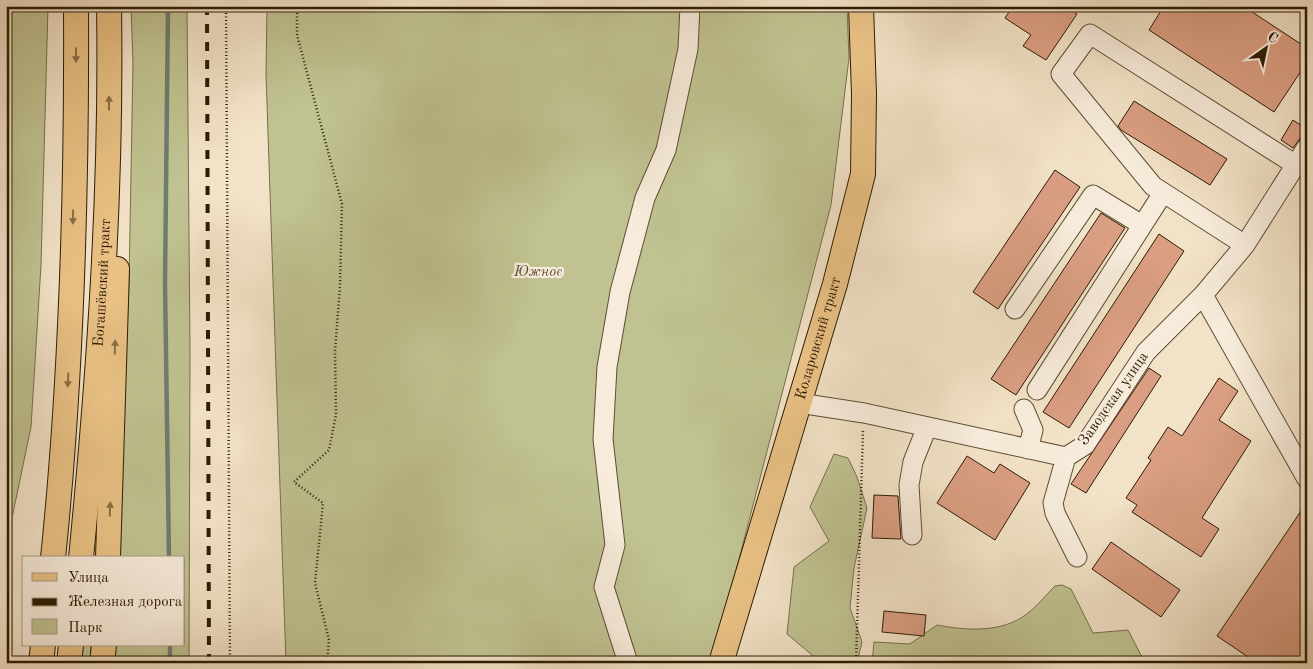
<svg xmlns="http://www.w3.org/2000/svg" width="1313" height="669" font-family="'Old Standard TT',serif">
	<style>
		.green { fill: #c0c291; stroke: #766f4a }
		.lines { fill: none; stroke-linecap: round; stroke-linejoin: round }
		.stream { stroke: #6f7d6d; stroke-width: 4.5 }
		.building { fill: #da9e82; stroke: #2d1c04 }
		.minor-casing { stroke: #5e4e35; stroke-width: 21 }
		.major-casing { stroke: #2d1c04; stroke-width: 26 }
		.path { stroke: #2d1c04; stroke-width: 2.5; stroke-dasharray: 1 2.5; stroke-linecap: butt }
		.minor { stroke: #f7ecdb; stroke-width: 19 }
		.major { stroke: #e9c184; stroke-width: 24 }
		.rail { stroke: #2d1c04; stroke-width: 4; stroke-dasharray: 9 9; stroke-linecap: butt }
		.oneway { fill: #8b6e44 }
		.labels { text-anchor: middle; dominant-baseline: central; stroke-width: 4.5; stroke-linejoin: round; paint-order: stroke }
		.park-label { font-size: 15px; font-style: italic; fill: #594e2e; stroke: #f7ecdb }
		.street-label { font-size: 15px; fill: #2d1c04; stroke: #f7ecdb }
	</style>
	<rect width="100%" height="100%" fill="#f2e2c7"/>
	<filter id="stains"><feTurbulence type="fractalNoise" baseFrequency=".004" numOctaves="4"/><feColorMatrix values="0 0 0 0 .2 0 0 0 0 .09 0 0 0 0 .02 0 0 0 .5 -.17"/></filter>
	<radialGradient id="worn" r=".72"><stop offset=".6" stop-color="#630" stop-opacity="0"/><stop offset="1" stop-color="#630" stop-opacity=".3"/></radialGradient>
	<path class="green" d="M 6,6 L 48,6 L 41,265 L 31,427 L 12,518 L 12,649 L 8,663 L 6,663 Z
		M 131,6 L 187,6 L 190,349 L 189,663 L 113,663 L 114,645 L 184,645 L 184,558 L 118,558 L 129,283 L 133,63 Z
		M 267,6 L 847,6 L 849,58 L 831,205 L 712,663 L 286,663 L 266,75 Z
		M 834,454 L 848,458 L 857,477 L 867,508 L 854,568 L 850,608 L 862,642 L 857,663 L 812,663 L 812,655 L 787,634 L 794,567 L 829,541 L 810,507 Z
		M 1062,585 L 1071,589 L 1093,633 L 1128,630 L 1144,661 L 1141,663 L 872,663 L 874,642 L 910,644 L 937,625 C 964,630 996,633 1021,618 C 1034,610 1045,596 1055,586 Z
		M 83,645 L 91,645 L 90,663 L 81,663 Z"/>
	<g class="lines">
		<path class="stream" d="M 168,6 L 165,283 L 169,558
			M 170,663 L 170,645"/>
	</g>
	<path class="building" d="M 1013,6 L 1065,6 L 1077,14 L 1046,60 L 1023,46 L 1031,35 L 1005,18 Z
		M 1164,6 L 1243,6 L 1307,48 L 1307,62 L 1274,112 L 1149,30 Z
		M 1134,101 L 1227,159 L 1210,185 L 1121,130 L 1118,126 Z
		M 1293,120 L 1307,129 L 1307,136 L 1301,137 L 1293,148 L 1281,140 Z
		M 1055,170 L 1080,187 L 998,309 L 973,292 Z
		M 1101,213 L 1125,228 L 1016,395 L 991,379 Z
		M 1159,234 L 1184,251 L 1069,428 L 1043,412 Z
		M 1149,368 L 1161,376 L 1086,493 L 1071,484 Z
		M 1219,378 L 1238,391 L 1219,420 L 1251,441 L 1202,518 L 1219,529 L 1201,557 L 1132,512 L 1137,505 L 1126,498 L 1151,460 L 1148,458 L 1168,427 L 1182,436 Z
		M 967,456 L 994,473 L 1000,464 L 1030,483 L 995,540 L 937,503 Z
		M 874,495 L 898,496 L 901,539 L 872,538 Z
		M 1307,502 L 1307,653 L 1300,663 L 1257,663 L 1217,636 Z
		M 1111,542 L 1180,590 L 1161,617 L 1092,569 Z
		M 884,611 L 926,615 L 924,636 L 882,632 Z"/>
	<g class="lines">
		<defs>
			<path id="minor" d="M 1245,245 L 1153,186 L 1061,74 L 1090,34 L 1296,165
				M 1203,295 L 1307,479
				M 1015,309 L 1093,195 L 1142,225
				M 1037,390 L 1163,193
				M 799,403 L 864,413 L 1066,457 L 1085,445 L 1146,352 L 1203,295 L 1245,245 L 1307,147
				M 1024,409 L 1033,430 L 1028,449
				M 1066,457 L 1053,503 L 1055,513 L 1077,557
				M 912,535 L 909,485 L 913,462 L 927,427
				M 628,663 L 604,587 L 615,545 L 603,439 L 607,367 L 620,292 L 645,198 L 666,150 L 688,49 L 690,6"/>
			<g id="major">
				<path d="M 53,558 C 72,375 77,190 76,6"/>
				<path id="s1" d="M 81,558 C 99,375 112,190 109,6"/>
				<path d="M 108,558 L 117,269"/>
				<path d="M 41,663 L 43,645"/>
				<path d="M 69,663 L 71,645"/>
				<path d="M 102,663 L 104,645"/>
				<path id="s2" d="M 721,663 L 835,284 L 863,174 L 864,94 L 861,6"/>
			</g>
		</defs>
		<use href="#minor" class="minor-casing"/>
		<use href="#major" class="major-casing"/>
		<path class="path" d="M 226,6 L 230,663
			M 297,6 L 297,35 L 342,204 L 340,286 L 335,351 L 336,415 L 329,450 L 294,482 L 323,503 L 315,583 L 329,640 L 327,663
			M 856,663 L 863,430"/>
		<use href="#minor" class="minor"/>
		<use href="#major" class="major"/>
		<path class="rail" d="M 207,6 L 209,663"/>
	</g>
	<defs><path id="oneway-solid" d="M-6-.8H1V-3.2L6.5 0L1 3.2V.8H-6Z" transform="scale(1.25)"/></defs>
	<g class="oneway">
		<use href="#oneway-solid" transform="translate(76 55) rotate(90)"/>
		<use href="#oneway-solid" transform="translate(109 103) rotate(-89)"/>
		<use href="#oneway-solid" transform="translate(73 217) rotate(91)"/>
		<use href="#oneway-solid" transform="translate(115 347) rotate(-88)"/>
		<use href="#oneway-solid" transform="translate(68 380) rotate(93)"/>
		<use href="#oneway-solid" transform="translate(110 509) rotate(-88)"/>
	</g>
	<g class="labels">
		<g class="park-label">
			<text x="538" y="272">Южное</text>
		</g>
		<g class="street-label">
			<text stroke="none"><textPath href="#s1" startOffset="276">Богашёвский тракт</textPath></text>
			<text stroke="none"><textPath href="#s2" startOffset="339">Коларовский тракт</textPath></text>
			<text transform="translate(1114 399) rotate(-55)">Заводская улица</text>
		</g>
	</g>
	<rect width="1313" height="669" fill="none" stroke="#f2e2c7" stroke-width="25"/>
	<rect x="8" y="8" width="1298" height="654" fill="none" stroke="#2d1c04" stroke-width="2.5"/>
	<rect x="12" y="12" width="1288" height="644" fill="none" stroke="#2d1c04"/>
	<rect x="22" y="556" width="162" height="90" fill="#f7ecdb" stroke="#a69985"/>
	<rect x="32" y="573" width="25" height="8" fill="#e9c184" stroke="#a69985"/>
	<text x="68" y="582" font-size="15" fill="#2d1c04">Улица</text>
	<rect x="32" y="598" width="25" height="8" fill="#2d1c04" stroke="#a69985"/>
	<text x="68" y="606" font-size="15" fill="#2d1c04">Железная дорога</text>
	<rect x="32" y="619" width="25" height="15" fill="#c0c291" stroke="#a69985"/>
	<text x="68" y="632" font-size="15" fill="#2d1c04">Парк</text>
	<g transform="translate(1266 48) rotate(33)" stroke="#f7ecdb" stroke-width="4" paint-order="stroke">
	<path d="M0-4L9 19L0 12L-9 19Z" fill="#2d1c04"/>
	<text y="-8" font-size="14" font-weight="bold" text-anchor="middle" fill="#2d1c04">С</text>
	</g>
	<rect width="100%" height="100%" filter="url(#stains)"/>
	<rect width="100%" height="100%" fill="url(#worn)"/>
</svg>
